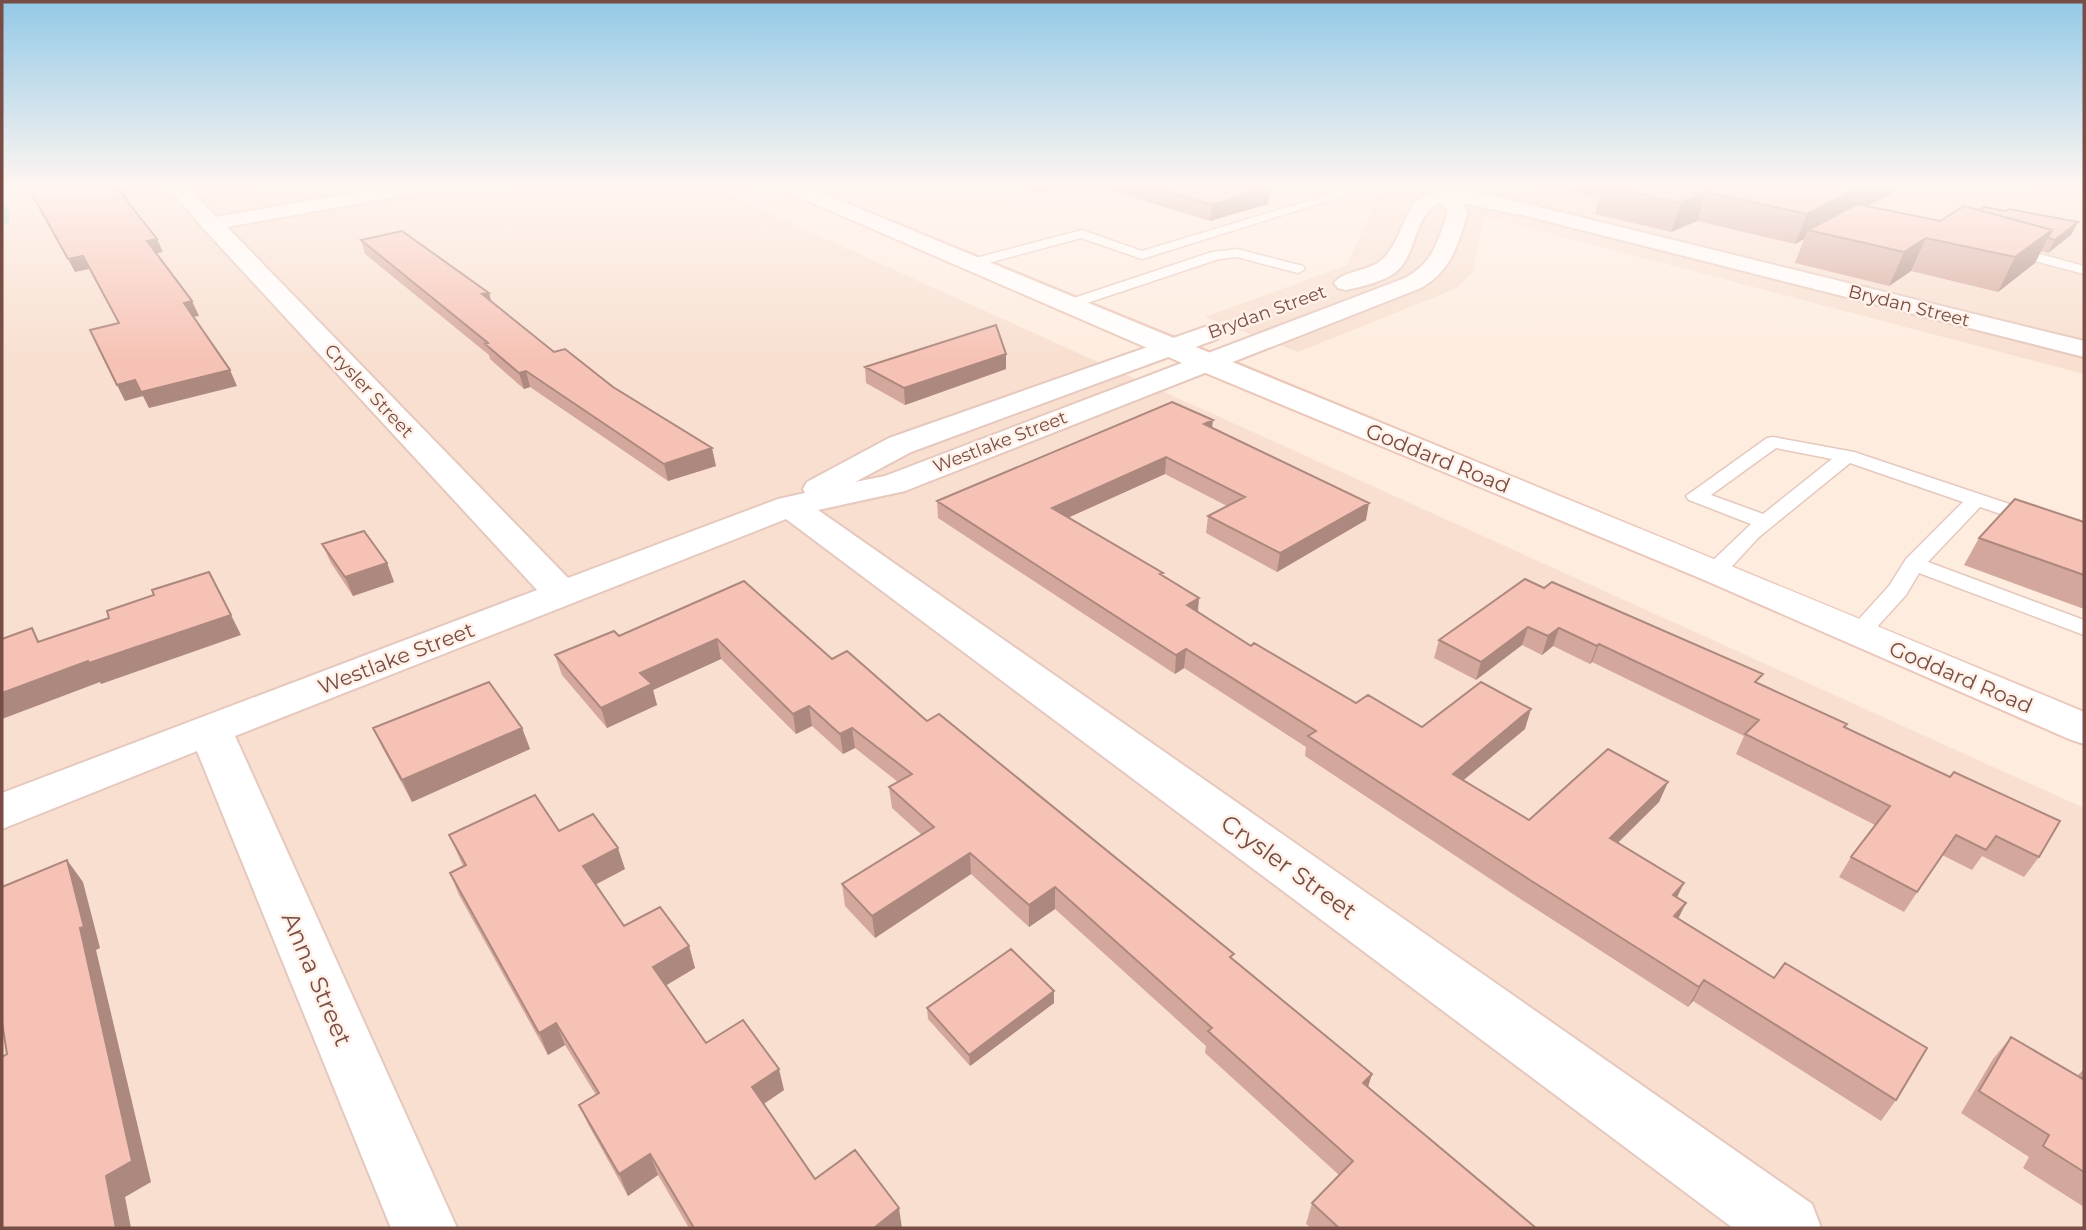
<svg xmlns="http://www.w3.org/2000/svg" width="2086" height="1230" font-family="Montserrat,sans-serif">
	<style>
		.residential { fill: #f8dfd0 }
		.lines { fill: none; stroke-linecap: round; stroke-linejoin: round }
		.stream { fill: #98dcd9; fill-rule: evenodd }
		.lane-casing { stroke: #e5c8be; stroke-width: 3 }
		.street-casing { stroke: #e5c8be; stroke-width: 4 }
		.secondary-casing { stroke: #ebc7ba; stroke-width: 4 }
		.lane { fill: #fff; fill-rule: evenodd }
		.street { fill: #fff; fill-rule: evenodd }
		.secondary { fill: #fff; fill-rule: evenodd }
		.wall { fill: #d4a79c }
		.shaded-wall { fill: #ac887f }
		.building { fill: #f6c2b5; stroke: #ac887f; stroke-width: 2 }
		.labels { text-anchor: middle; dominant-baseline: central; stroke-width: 5; stroke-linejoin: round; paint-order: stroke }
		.far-street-label { font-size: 18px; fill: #774d45; stroke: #fff1e8 }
		.street-label { font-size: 21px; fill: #774d45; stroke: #fff1e8 }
		.near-street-label { font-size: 24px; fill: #774d45; stroke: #fff1e8 }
	</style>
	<rect width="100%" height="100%" fill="#feecdf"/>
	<path class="residential" d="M 2,187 L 711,187 L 2084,808 L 2084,1228 L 2,1228 Z
		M 1402,187 L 2084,187 L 2084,374 L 1484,216 L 1473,272 L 1457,288 L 1298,352 L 1205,317 L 1347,265 L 1378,195 Z"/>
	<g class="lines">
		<path class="stream" d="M 2,201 L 9,210 L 9,222 L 2,227 Z"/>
		<defs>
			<path id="lane" d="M 1325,187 L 1344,187 L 1357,192 L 1142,259 L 1081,238 L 973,267 L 966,263 L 968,260 L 1082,230 L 1142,251 L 1338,192 Z
				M 2010,246 L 2084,266 L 2084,274 L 2005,253 L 2004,250 Z
				M 1237,249 L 1303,266 L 1305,269 L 1298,273 L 1237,257 L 1219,259 L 1072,308 L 1067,309 L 1060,305 L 1062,302 L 1212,252 Z
				M 1773,437 L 1854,452 L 2084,529 L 2084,542 L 1980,507 L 1928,562 L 2084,620 L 2084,635 L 1919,573 L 1906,595 L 1866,639 L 1850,639 L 1846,634 L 1850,629 L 1889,586 L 1906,559 L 1963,502 L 1850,463 L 1759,537 L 1723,576 L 1707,576 L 1704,571 L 1707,566 L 1751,524 L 1689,500 L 1686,496 L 1767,438 ZM 1776,448 L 1832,459 L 1763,514 L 1711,495 Z"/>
			<path id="street" d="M 168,187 L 188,187 L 216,217 L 385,187 L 426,187 L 417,193 L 227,227 L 568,578 L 778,499 L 805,493 L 803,489 L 807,482 L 889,438 L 1199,329 L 1208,326 L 1217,329 L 1221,334 L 1217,339 L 911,452 L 855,482 L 885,476 L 1405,278 C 1435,261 1437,242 1448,212 L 1443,203 C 1415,208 1417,253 1398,270 C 1385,282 1363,286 1346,290 L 1338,288 L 1334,283 C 1343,271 1367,271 1379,262 C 1398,249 1402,217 1417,200 C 1450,180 1492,196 1527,204 L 2084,341 L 2084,357 L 1526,216 L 1462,203 L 1468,212 C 1458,244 1452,270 1421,288 L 905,491 L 818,510 L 1812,1204 L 1821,1228 L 1733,1228 L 786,519 L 235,736 L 457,1228 L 391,1228 L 197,751 L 2,829 L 2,793 L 537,590 L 203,228 Z"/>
			<path id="secondary" d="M 783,187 L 808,187 C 1233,364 1660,535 2084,712 L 2084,744 L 2069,739 L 1702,579 L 1196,369 L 785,191 Z"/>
		</defs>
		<use href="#lane" class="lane-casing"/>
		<use href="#street" class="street-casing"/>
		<use href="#secondary" class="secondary-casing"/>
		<use href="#lane" class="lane"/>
		<use href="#street" class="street"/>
		<use href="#secondary" class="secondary"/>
	</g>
	<path class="wall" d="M 1018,187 L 1059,187 L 1036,193 Z
		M 1099,187 L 1268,187 L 1268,204 L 1210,221 Z
		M 1569,187 L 1904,187 L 1868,206 L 1940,221 L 1979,210 L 2006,211 L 2078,222 L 2071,235 L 2048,253 L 2041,251 L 2035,263 L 1998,292 L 1911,271 L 1889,286 L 1795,263 L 1804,239 L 1795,244 L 1697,221 L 1671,232 L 1595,214 L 1599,198 L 1568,190 Z
		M 361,240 L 492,302 L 554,352 L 716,466 L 668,481 L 530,387 L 524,389 L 490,359 L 489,355 L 365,254 Z
		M 1006,354 L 1006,369 L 905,405 L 866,383 L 865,367 Z
		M 1212,428 L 1366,520 L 1277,572 L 1206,533 L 1208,516 L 1227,506 L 1165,474 L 1069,517 L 1199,598 L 1198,612 L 1251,646 L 1356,703 L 1422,727 L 1525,729 L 1463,780 L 1529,820 L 1668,782 L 1659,802 L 1618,843 L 1684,883 L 1677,897 L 1679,919 L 1896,1100 L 1881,1121 L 1693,1001 L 1688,1007 L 1522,900 L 1305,756 L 1306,747 L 1184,668 L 1175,674 L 938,518 L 937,501 Z
		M 2084,522 L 2084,609 L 1964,565 L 1979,538 Z
		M 322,544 L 387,563 L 394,582 L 353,596 L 331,563 Z
		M 1525,579 L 1759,683 L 1847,724 L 1845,728 L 2039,857 L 2024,877 L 1982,856 L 1972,870 L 1942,855 L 1904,912 L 1839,877 L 1851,857 L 1875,825 L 1736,754 L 1744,736 L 1592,662 L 1590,664 L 1553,646 L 1542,655 L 1522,645 L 1476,680 L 1434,658 L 1439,640 Z
		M 744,581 L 832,659 L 927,721 L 1233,959 L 1372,1074 L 1368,1087 L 1536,1228 L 1311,1228 L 1306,1224 L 1312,1203 L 1339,1175 L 1205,1053 L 1206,1046 L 1055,909 L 1029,927 L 971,874 L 875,938 L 845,906 L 842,884 L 922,835 L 892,808 L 889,787 L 898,782 L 855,748 L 843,754 L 812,726 L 796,734 L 721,659 L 653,690 L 657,705 L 607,728 L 562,675 L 555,655 L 619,636 Z
		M 373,728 L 522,728 L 530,749 L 412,802 L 383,749 Z
		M 559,831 L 625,869 L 596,884 L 624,926 L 689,946 L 695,968 L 666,985 L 706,1043 L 784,1090 L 764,1104 L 815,1179 L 902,1228 L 689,1228 L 658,1175 L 628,1196 L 589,1126 L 579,1105 L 596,1095 L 565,1045 L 548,1055 L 459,895 L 450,873 L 463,866 L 449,835 Z
		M 1054,991 L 1054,1003 L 970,1066 L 928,1019 L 927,1008 Z
		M 2011,1037 L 2077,1076 L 2084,1069 L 2084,1207 L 2023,1168 L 2029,1157 L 1961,1113 L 1993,1059 Z"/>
	<path class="shaded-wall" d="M 1036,187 L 1059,187 L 1036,193 Z
		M 1270,187 L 1268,204 L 1210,221 L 1212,205 Z
		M 1719,187 L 1706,193 L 1697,221 L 1671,232 L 1681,203 Z
		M 1861,187 L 1904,187 L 1817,232 L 1808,230 L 1804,239 L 1795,244 L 1807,214 Z
		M 117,188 L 122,188 L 128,200 L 123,201 Z
		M 2078,222 L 2071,235 L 2048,253 L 2055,240 Z
		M 2052,230 L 2035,263 L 1998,292 L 2015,257 Z
		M 1926,238 L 1911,271 L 1889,286 L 1904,252 Z
		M 157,239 L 163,252 L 153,254 L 147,241 Z
		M 83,256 L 89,269 L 75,272 L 68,259 Z
		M 489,293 L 493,307 L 482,294 Z
		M 192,301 L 199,316 L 191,317 L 184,303 Z
		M 1006,354 L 1006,369 L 905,405 L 904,388 Z
		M 230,370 L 237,386 L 149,408 L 141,392 Z
		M 526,371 L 530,387 L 524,389 L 519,373 Z
		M 135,380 L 143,396 L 125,401 L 117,385 Z
		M 1213,420 L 1211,436 L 1204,424 Z
		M 712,448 L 716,466 L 668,481 L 664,464 Z
		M 1166,457 L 1165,474 L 1052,525 L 1052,508 Z
		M 1369,503 L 1366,520 L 1277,572 L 1280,553 Z
		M 387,563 L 394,582 L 353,596 L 345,577 Z
		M 1199,598 L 1197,617 L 1187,605 Z
		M 231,615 L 241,635 L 101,684 L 100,682 L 2,719 L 2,693 L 88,661 Z
		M 1528,627 L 1522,645 L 1476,680 L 1481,662 Z
		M 1559,628 L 1553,646 L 1542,655 L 1548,636 Z
		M 717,639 L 721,659 L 653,690 L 657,705 L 607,728 L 601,708 L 640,673 Z
		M 1599,644 L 1592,662 L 1590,664 L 1597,646 Z
		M 1186,649 L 1184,668 L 1175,674 L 1176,655 Z
		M 809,706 L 812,726 L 796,734 L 793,714 Z
		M 1531,709 L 1525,729 L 1447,794 L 1453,774 Z
		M 522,728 L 530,749 L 412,802 L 402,780 Z
		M 852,728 L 855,748 L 843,754 L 840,734 Z
		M 1668,782 L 1659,802 L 1602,858 L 1610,838 Z
		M 618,848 L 625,869 L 591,887 L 583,866 Z
		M 970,853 L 971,874 L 875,938 L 872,916 Z
		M 67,860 L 83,882 L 100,948 L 96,950 L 151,1182 L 125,1197 L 131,1228 L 116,1228 L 106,1176 L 80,928 Z
		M 1684,883 L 1674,903 L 1673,895 Z
		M 1055,887 L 1055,909 L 1029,927 L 1029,905 Z
		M 1686,903 L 1676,923 L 1674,916 Z
		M 689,946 L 695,968 L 660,989 L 653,967 Z
		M 1704,980 L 1693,1001 L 1688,1007 L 1699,987 Z
		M 1054,991 L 1054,1003 L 970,1066 L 969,1055 Z
		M 556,1023 L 565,1045 L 548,1055 L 539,1033 Z
		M 779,1069 L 784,1090 L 757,1108 L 752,1087 Z
		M 1372,1074 L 1365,1096 L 1363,1083 Z
		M 650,1154 L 658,1175 L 628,1196 L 619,1174 Z
		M 899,1208 L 902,1228 L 874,1228 Z"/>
	<path class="building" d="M 28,187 L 122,187 L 122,188 L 117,188 L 157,239 L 147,241 L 192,301 L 184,303 L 230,370 L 141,392 L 135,380 L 117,385 L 90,330 L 119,323 L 83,256 L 68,259 Z
		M 1152,187 L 1270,187 L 1212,205 Z
		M 1610,187 L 1861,187 L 1807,214 L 1706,192 L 1681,203 Z
		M 1857,204 L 1940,221 L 1964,206 L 2052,230 L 2015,257 L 1926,238 L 1904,252 L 1808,230 Z
		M 1984,207 L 2006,211 L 2009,209 L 2078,222 L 2055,240 L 2048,238 L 2052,230 L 1979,210 Z
		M 402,231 L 489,293 L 482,294 L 554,352 L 565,349 L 613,387 L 712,448 L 664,464 L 526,371 L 519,373 L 485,344 L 488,343 L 361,240 Z
		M 996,325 L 1006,354 L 904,388 L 865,367 Z
		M 1172,402 L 1213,420 L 1204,424 L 1369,503 L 1280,553 L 1208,516 L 1245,497 L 1166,457 L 1052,508 L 1163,573 L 1160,574 L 1199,598 L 1187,605 L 1251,646 L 1254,643 L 1356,703 L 1368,695 L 1422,727 L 1481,682 L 1531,709 L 1453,774 L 1529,820 L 1608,749 L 1668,782 L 1610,838 L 1684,883 L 1673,895 L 1686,903 L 1674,916 L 1774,978 L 1785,963 L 1927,1048 L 1896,1100 L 1704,980 L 1699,987 L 1530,880 L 1308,736 L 1316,731 L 1186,649 L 1176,655 L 937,501 Z
		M 2015,499 L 2084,522 L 2084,575 L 1979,538 Z
		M 364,531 L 387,563 L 345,577 L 322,544 Z
		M 209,572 L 231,615 L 89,663 L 88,661 L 2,693 L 2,639 L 32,628 L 38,642 L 109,618 L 107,611 L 154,595 L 152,590 Z
		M 1525,579 L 1544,588 L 1552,582 L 1763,674 L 1755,682 L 1847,724 L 1844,727 L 1950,777 L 1954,772 L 2060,821 L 2039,857 L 1996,836 L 1986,850 L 1956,835 L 1917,892 L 1851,857 L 1890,806 L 1745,734 L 1759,720 L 1599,644 L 1597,646 L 1559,628 L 1548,636 L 1528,627 L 1481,662 L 1439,640 Z
		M 744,581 L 832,659 L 847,651 L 927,721 L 939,714 L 1234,954 L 1230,957 L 1372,1074 L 1363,1083 L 1536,1228 L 1339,1228 L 1312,1203 L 1353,1161 L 1208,1031 L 1212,1028 L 1055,887 L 1029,905 L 970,853 L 872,916 L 842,884 L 934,827 L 889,787 L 912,774 L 852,728 L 840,734 L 809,706 L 793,714 L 717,639 L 640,673 L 652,684 L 601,708 L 555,655 L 614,631 L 619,636 Z
		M 489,682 L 522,728 L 402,780 L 373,728 Z
		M 535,795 L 559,831 L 593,814 L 618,848 L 583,866 L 624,926 L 660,907 L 689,946 L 653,967 L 706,1043 L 743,1020 L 779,1069 L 752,1087 L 815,1179 L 855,1150 L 899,1208 L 874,1228 L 694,1228 L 650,1154 L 619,1174 L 579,1105 L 599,1093 L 556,1023 L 539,1033 L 450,873 L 466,865 L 449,835 Z
		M 67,860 L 84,927 L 80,928 L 132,1161 L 106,1176 L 116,1228 L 2,1228 L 2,1057 L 7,1054 L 2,1022 L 2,887 Z
		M 1011,949 L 1054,991 L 969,1055 L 927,1008 Z
		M 2011,1037 L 2083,1079 L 2084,1077 L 2084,1172 L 2043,1146 L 2049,1135 L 1979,1091 Z"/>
	<linearGradient id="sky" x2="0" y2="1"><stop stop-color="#93c9e7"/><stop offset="0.52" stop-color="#fff6f1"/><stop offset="1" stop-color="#fff6f1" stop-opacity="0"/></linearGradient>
	<rect width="2086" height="359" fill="url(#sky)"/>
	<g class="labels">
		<g class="far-street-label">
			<text transform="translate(1909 306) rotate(14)">Brydan Street</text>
			<text transform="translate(1267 312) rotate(-20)">Brydan Street</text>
			<text transform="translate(369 391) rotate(47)">Crysler Street</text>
			<text transform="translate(1000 442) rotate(-21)">Westlake Street</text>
		</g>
		<g class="street-label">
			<text transform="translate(1438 458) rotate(22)">Goddard Road</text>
			<text transform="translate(396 658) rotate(-21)">Westlake Street</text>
			<text transform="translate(1961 677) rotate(23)">Goddard Road</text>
		</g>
		<g class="near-street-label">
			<text transform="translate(1289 867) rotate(36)">Crysler Street</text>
			<text transform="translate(317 979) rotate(67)">Anna Street</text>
		</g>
	</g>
	<rect width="2086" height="1230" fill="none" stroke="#774d45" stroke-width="7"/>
</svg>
